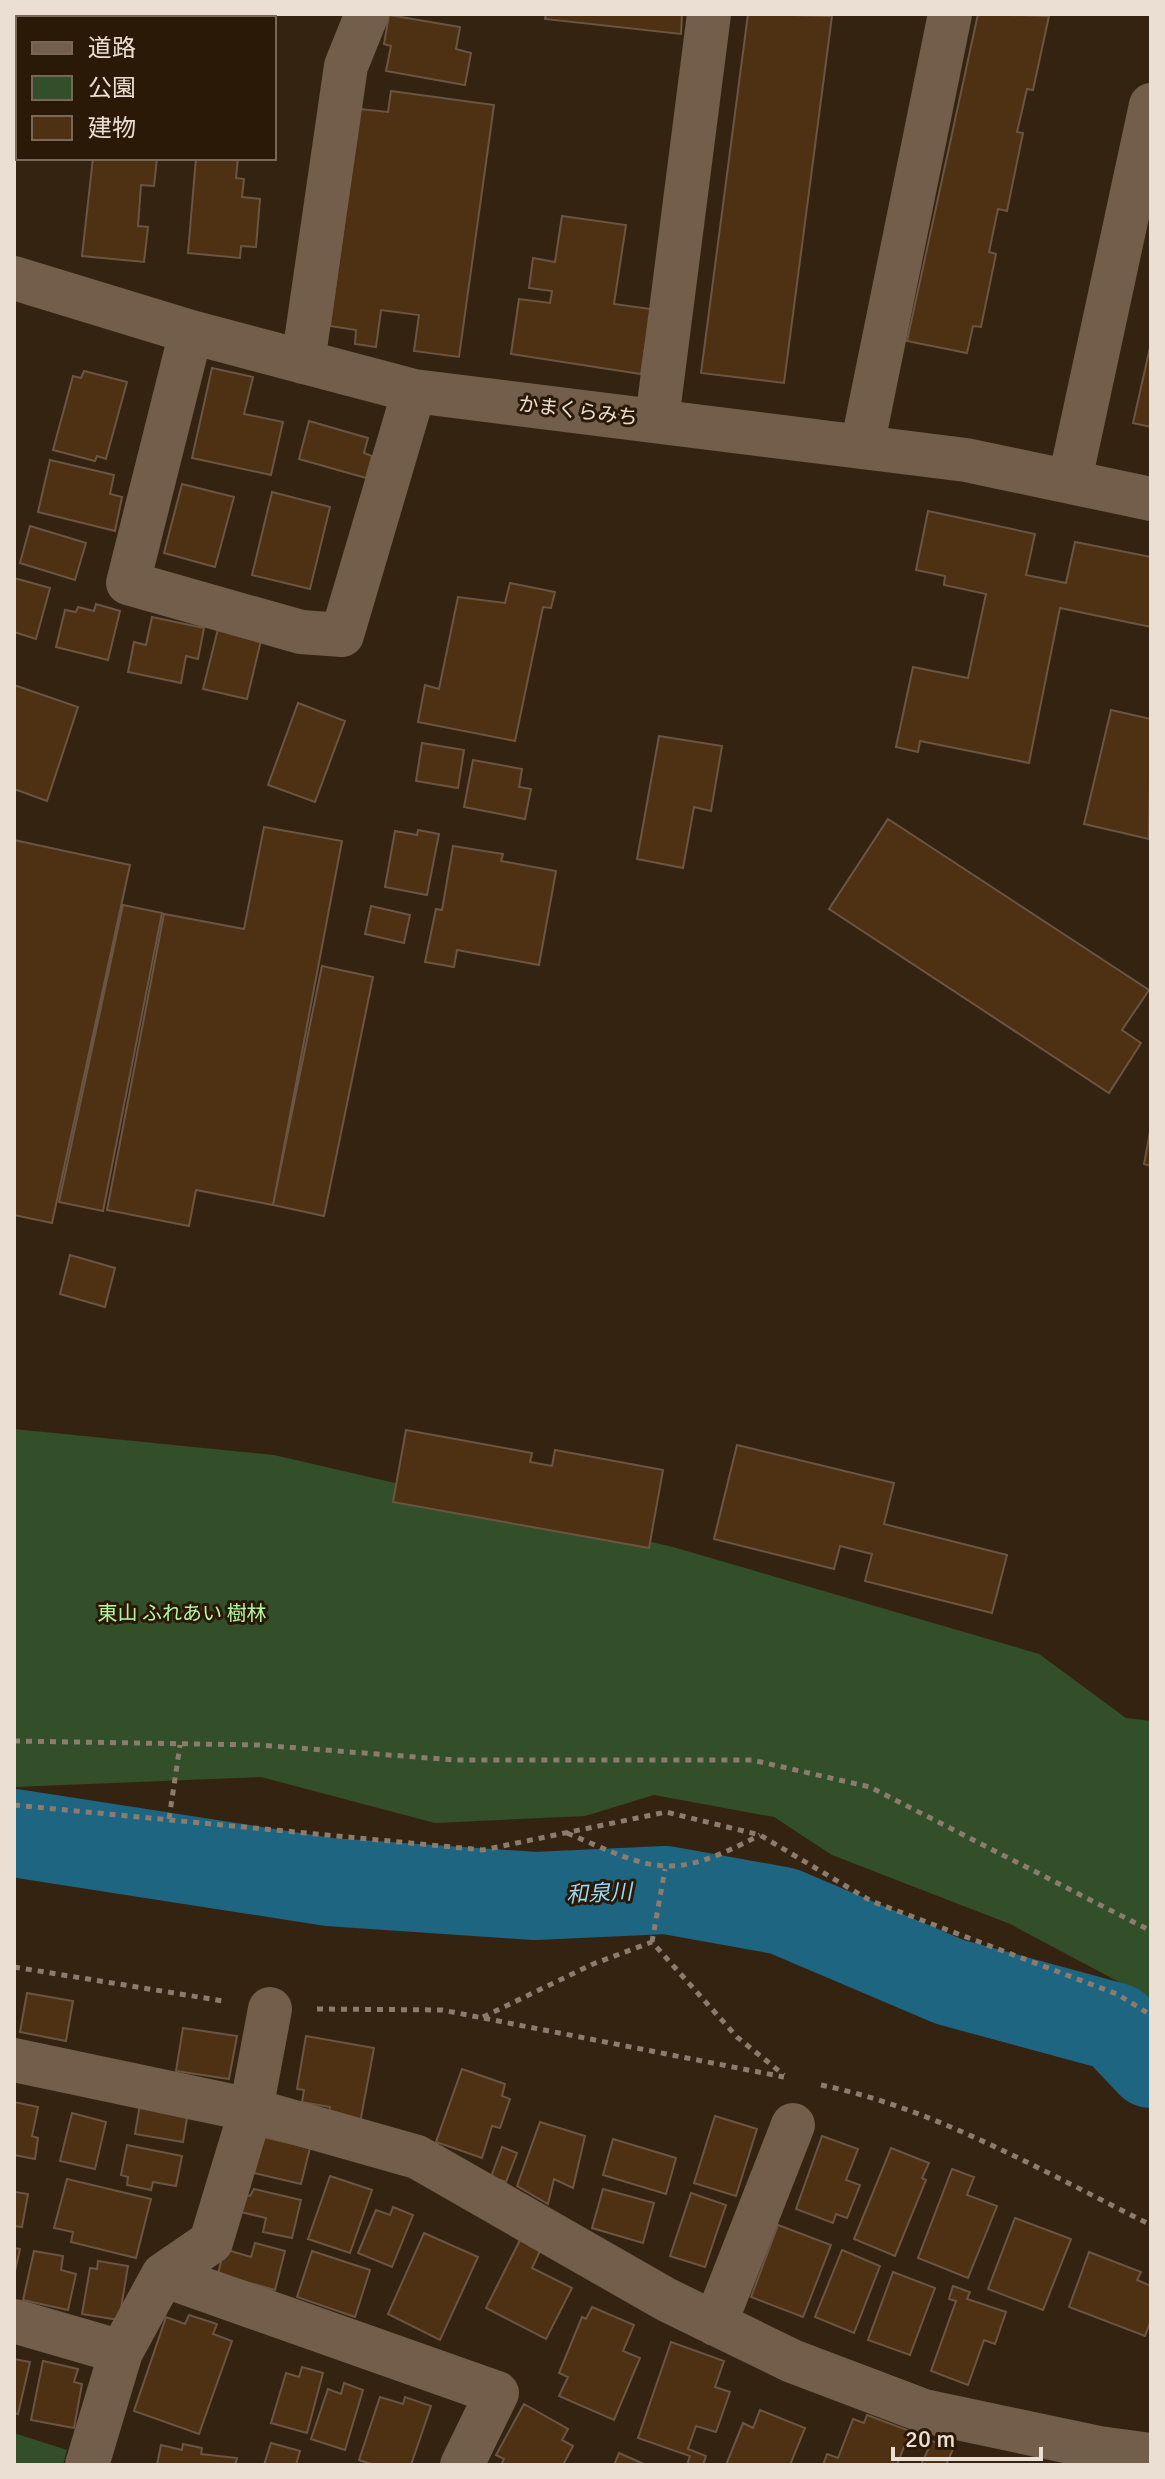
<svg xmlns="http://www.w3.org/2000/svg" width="1165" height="2479" font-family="Signika,'Noto Sans JP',sans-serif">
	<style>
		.green { fill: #324f2a }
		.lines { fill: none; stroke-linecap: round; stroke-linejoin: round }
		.river { stroke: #1d6581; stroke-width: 88 }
		.building { fill: #4e3012; stroke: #6a5543; stroke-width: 2 }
		.path { stroke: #8b7c6e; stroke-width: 5; stroke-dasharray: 6 6; stroke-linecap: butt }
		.minor { stroke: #735d4b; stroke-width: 44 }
		.labels { text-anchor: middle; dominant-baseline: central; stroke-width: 6; stroke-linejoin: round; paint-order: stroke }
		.street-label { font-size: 20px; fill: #ebded3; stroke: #2b1908 }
		.park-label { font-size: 20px; fill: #b4f7a1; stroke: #2b1908 }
		.water-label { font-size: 22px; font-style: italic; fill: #97daf8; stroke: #2b1908 }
	</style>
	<rect width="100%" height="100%" fill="#352312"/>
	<path class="green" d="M 14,1429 L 274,1455 L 673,1547 L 1039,1654 L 1126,1718 L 1151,1721 L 1151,1999 L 1010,1924 L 832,1855 L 774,1817 L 654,1795 L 585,1816 L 435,1823 L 261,1777 L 14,1787 Z
		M 14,2433 L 67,2450 L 63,2465 L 14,2465 Z"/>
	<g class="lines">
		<path class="river" d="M 14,1833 L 329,1882 L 535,1896 L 666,1890 L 783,1911 L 950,1982 L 1116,2027 L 1151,2064"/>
	</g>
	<path class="building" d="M 546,14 L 682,14 L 681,34 L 545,19 Z
		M 748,14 L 832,16 L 784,383 L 701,373 Z
		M 978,14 L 1049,16 L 1033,90 L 1027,89 L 1017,132 L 1023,133 L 1007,211 L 998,209 L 989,252 L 996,254 L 981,327 L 973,326 L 967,353 L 907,341 Z
		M 389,15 L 460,27 L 456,49 L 471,53 L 465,85 L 386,71 L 391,46 L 384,44 Z
		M 391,91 L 494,105 L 459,357 L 414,351 L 419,315 L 381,310 L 376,347 L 355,344 L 356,330 L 330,326 L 360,109 L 388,112 Z
		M 93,158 L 157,158 L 154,186 L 141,185 L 138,226 L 148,227 L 144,262 L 82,256 Z
		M 196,158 L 238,158 L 236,178 L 244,179 L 242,197 L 260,199 L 256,247 L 241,246 L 240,258 L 188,253 Z
		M 562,216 L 626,225 L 614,304 L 651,309 L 641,374 L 511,354 L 519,299 L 550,303 L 552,291 L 529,288 L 533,258 L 555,262 Z
		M 1151,343 L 1151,427 L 1133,423 Z
		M 212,368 L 253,377 L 244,414 L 283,422 L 271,475 L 192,458 Z
		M 84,371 L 127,382 L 106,459 L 97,456 L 95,461 L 53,450 L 73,376 L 81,378 Z
		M 309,421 L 368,438 L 364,453 L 372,456 L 366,478 L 299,459 Z
		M 50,460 L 114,475 L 110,494 L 122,497 L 115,531 L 38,512 Z
		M 182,484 L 234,497 L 215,567 L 164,553 Z
		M 272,492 L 330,507 L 310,589 L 252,575 Z
		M 928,511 L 1035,534 L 1026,575 L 1066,583 L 1075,542 L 1151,557 L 1151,627 L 1060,608 L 1029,763 L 920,741 L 918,752 L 896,747 L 913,667 L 968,678 L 986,594 L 944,585 L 945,576 L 916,570 Z
		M 30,526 L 86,543 L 75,580 L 20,563 Z
		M 14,578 L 50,588 L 36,639 L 14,632 Z
		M 510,583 L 555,592 L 551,608 L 543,607 L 515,741 L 418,722 L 425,685 L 439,689 L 458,597 L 505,603 Z
		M 96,604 L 120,611 L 108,660 L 56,647 L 65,610 L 76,612 L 78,607 L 94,611 Z
		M 152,617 L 204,628 L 198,659 L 186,656 L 181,683 L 128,672 L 134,642 L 146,645 Z
		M 219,625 L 262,636 L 247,699 L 203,689 Z
		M 14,685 L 78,707 L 47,801 L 14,789 Z
		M 298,703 L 345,721 L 315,802 L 268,785 Z
		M 1111,710 L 1151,719 L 1149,839 L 1084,824 Z
		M 659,736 L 722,746 L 711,811 L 694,807 L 683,868 L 637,859 Z
		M 422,743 L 464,750 L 458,788 L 416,781 Z
		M 473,760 L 522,769 L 519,787 L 531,789 L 525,819 L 464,807 Z
		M 888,819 L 1149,990 L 1122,1030 L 1141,1043 L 1109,1093 L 829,909 Z
		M 264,827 L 342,841 L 273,1205 L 196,1190 L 189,1226 L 107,1210 L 164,914 L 244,929 Z
		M 418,830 L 439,834 L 427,895 L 385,887 L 395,831 L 417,835 Z
		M 14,840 L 130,865 L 52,1223 L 14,1215 Z
		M 453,846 L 503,854 L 501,861 L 556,871 L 539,965 L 457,950 L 454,967 L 425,962 L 436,909 L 442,910 Z
		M 123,905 L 162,913 L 103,1211 L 59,1202 Z
		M 371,906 L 410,915 L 404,943 L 365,934 Z
		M 322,966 L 373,977 L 324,1216 L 273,1205 Z
		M 1151,1127 L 1151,1166 L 1144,1164 Z
		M 70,1255 L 115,1268 L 105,1307 L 60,1294 Z
		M 406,1430 L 532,1453 L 530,1462 L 552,1466 L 555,1450 L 663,1470 L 649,1548 L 393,1502 Z
		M 737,1445 L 894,1483 L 884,1524 L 1007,1555 L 992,1613 L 865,1581 L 872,1554 L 840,1546 L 834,1569 L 714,1539 Z
		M 27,1993 L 73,2001 L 66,2041 L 20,2032 Z
		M 183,2028 L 237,2036 L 229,2079 L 176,2071 Z
		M 306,2036 L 374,2048 L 360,2123 L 328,2117 L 330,2107 L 302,2102 L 304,2090 L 297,2089 Z
		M 462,2069 L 505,2084 L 502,2096 L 510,2099 L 500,2128 L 492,2126 L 482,2158 L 436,2142 Z
		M 14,2102 L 38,2107 L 32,2136 L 38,2138 L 35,2159 L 14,2155 Z
		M 140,2104 L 188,2112 L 183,2142 L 135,2134 Z
		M 72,2113 L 106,2122 L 95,2169 L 60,2161 Z
		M 715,2116 L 757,2129 L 736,2196 L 694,2183 Z
		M 540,2122 L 585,2136 L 573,2188 L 554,2179 L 548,2204 L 517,2186 Z
		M 822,2136 L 858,2149 L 846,2180 L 860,2185 L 847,2218 L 836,2214 L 833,2223 L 796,2209 Z
		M 263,2137 L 310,2148 L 301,2184 L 254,2173 Z
		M 613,2139 L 676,2158 L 666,2194 L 603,2175 Z
		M 127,2145 L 182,2156 L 176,2186 L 153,2182 L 151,2190 L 127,2185 L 128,2177 L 121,2175 Z
		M 502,2147 L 517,2153 L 506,2182 L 491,2177 Z
		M 891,2148 L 929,2163 L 922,2178 L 926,2180 L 895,2256 L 854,2239 Z
		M 952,2169 L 974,2177 L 967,2195 L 997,2206 L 968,2278 L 918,2258 Z
		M 330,2176 L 372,2190 L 350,2253 L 308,2239 Z
		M 67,2179 L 151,2199 L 136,2258 L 71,2242 L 73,2232 L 54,2228 Z
		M 14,2180 L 15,2192 L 28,2194 L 22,2227 L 14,2226 Z
		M 254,2189 L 301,2200 L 292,2238 L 263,2232 L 266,2218 L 241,2212 L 245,2195 L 250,2196 Z
		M 603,2189 L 654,2203 L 643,2243 L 592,2228 Z
		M 691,2193 L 726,2205 L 705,2267 L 670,2256 Z
		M 393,2207 L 413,2215 L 392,2267 L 358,2253 L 376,2210 L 390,2215 Z
		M 1015,2218 L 1071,2239 L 1043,2310 L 988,2289 Z
		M 778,2225 L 831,2245 L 803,2317 L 751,2297 Z
		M 424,2233 L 478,2257 L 440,2340 L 388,2314 Z
		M 521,2238 L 541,2249 L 532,2268 L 572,2288 L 546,2339 L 486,2308 Z
		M 255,2243 L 285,2251 L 275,2290 L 218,2274 L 224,2249 L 251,2257 Z
		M 14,2248 L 20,2249 L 14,2275 Z
		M 842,2250 L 880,2266 L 854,2333 L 815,2317 Z
		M 34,2251 L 63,2256 L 61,2270 L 76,2274 L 68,2310 L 23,2300 Z
		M 312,2251 L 370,2270 L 355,2317 L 297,2297 Z
		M 1089,2252 L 1141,2272 L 1137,2280 L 1151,2286 L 1151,2320 L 1145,2336 L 1069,2307 Z
		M 98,2261 L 128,2266 L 119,2320 L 82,2314 L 90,2268 L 97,2269 Z
		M 893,2272 L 935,2288 L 910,2355 L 868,2340 Z
		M 953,2286 L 970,2292 L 967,2299 L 1006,2312 L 995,2344 L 984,2340 L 968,2385 L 931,2371 L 956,2301 L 949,2299 Z
		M 592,2307 L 634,2325 L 623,2351 L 640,2358 L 614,2420 L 559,2396 L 568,2377 L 559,2373 L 582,2317 L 586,2319 Z
		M 189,2315 L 217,2324 L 213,2334 L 232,2341 L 199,2434 L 134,2411 L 166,2317 L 185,2324 Z
		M 671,2342 L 724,2361 L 715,2387 L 730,2392 L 716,2432 L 696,2426 L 688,2449 L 706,2456 L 703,2465 L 687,2465 L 690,2456 L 638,2438 Z
		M 14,2359 L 30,2362 L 18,2414 L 14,2413 Z
		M 43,2361 L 78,2369 L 74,2382 L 82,2384 L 74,2428 L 31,2420 Z
		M 302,2367 L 323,2373 L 307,2433 L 271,2423 L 286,2373 L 299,2377 Z
		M 344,2383 L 363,2390 L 345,2450 L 311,2439 L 328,2389 L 341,2394 Z
		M 380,2397 L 403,2404 L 405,2397 L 431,2406 L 411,2465 L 374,2465 L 359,2460 Z
		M 524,2404 L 568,2429 L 562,2440 L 573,2446 L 563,2465 L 501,2465 L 504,2459 L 496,2455 Z
		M 760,2410 L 805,2428 L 790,2465 L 726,2465 L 743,2423 L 753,2428 Z
		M 867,2415 L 910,2431 L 897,2465 L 823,2465 L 827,2454 L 838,2458 L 853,2419 L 864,2423 Z
		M 932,2441 L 953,2449 L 946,2465 L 921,2465 Z
		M 271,2443 L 300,2451 L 296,2465 L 264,2465 Z
		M 183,2444 L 202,2448 L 201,2454 L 237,2458 L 235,2465 L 157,2465 L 161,2445 L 182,2450 Z
		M 619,2453 L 646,2465 L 614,2465 Z"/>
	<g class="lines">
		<path class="path" d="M 14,1741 L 259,1745 L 455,1760 L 752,1760 L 870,1787 L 1151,1931
			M 14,1805 L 483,1850 L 666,1812 L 760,1835 L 871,1901 L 1117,1994 L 1151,2015
			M 169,1819 L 180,1745
			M 567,1833 C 656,1871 670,1882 760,1835
			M 652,1942 L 665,1869
			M 14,1967 L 223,2001
			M 317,2009 L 442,2010 L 784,2077
			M 483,2017 L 593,1964 L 652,1942 L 737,2037 L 784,2075
			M 821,2085 C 935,2108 1048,2174 1151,2225"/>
		<path class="minor" d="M 14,278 L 191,332 L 414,391 L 966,460 L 1151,499
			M 191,332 L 128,583 L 301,632 L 342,635 L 414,391
			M 303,362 L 346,66 L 367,14
			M 657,420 L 709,14
			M 862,447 L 950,14
			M 1070,480 L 1151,105
			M 14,2060 L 251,2110 L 417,2157 L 667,2300 L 792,2361 L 924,2411 L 1099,2448 L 1151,2455
			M 163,2275 L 497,2393 L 462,2465
			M 14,2321 L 121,2352
			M 715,2324 L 793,2125
			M 87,2465 L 121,2352 L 163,2275 L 211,2242 L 251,2110 L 270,2009"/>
	</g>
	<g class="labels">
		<g class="street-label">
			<text transform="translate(578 411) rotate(7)">かまくらみち</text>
		</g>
		<g class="park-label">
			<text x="182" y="1613">東山 ふれあい 樹林</text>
		</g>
		<g class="water-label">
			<text transform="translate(599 1893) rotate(-3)">和泉川</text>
		</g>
	</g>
	<rect width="1165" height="2479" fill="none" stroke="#ebded3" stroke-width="32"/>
	<rect x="16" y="16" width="260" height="144" fill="#2b1908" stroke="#786859" stroke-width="2"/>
	<rect x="32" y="42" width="40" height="12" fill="#735d4b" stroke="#786859" stroke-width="2"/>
	<text x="88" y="56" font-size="24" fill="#ebded3">道路</text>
	<rect x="32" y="76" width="40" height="24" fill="#324f2a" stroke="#786859" stroke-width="2"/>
	<text x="88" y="96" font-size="24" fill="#ebded3">公園</text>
	<rect x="32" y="116" width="40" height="24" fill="#4e3012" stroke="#786859" stroke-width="2"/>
	<text x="88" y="136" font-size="24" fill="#ebded3">建物</text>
	<path d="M893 2447v12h148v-12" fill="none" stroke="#ebded3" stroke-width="4"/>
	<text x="905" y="2447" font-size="24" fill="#ebded3" stroke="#2b1908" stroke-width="6" paint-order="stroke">20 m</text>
</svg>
